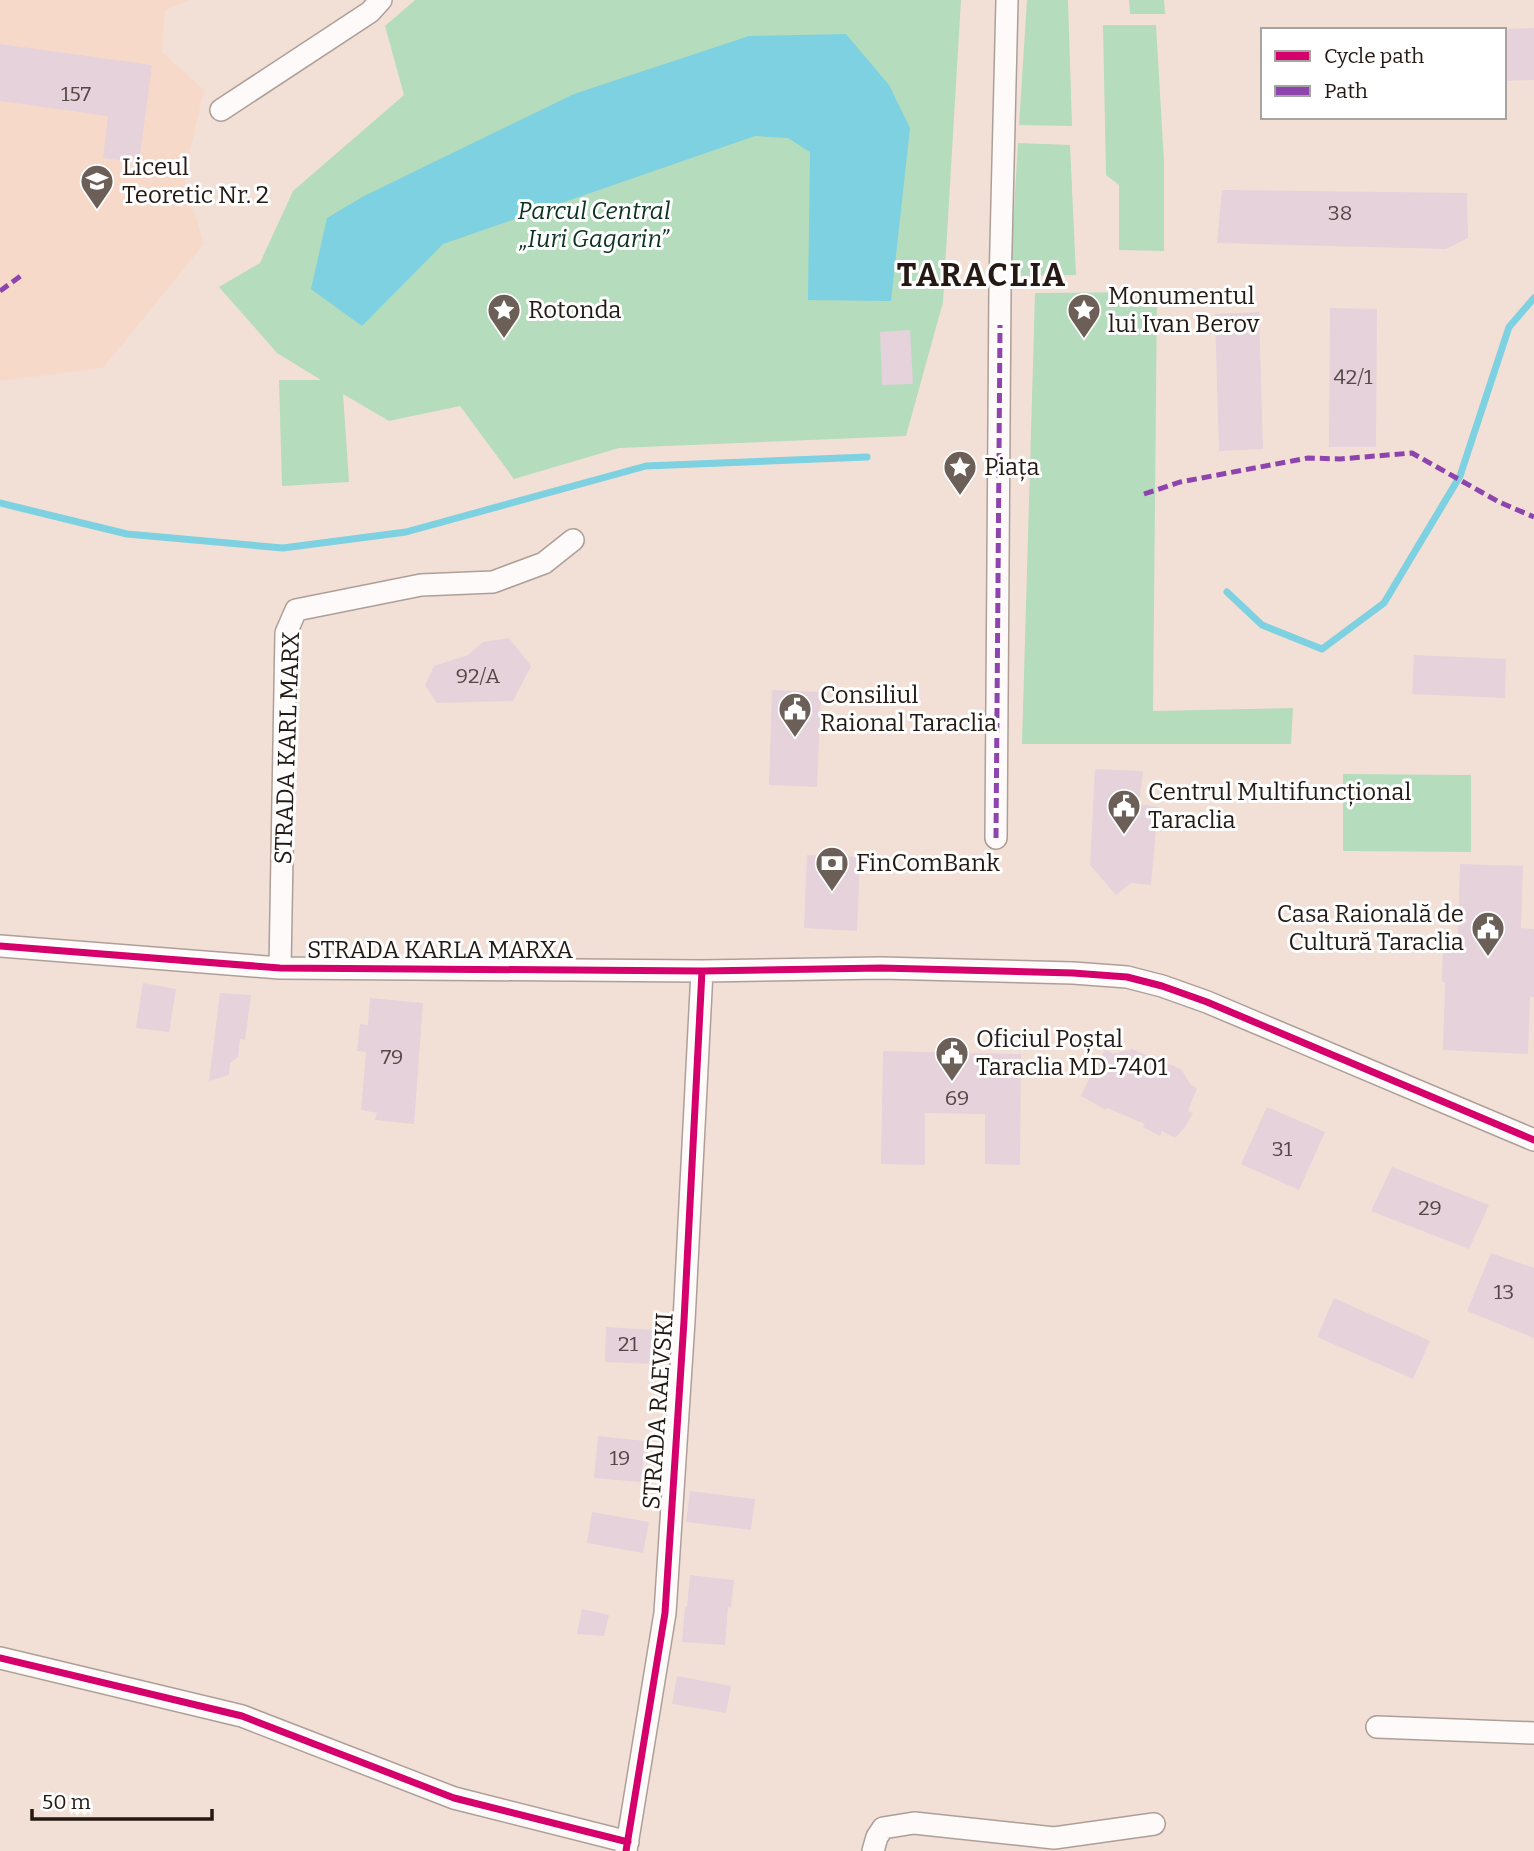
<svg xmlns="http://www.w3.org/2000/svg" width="1534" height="1851" font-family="Bitter,serif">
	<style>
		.built { fill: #f7d9ca }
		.green { fill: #b5dcbc }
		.water { fill: #7dd1e0 }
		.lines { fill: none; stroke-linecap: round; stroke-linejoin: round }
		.stream { stroke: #7dd1e0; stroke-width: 7 }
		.building { fill: #e5d2db }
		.street-casing { stroke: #ad9f98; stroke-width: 24 }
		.street { stroke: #fdfaf9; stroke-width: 21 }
		.quiet { stroke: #8e44ad; stroke-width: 5; stroke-dasharray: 10 5; stroke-linecap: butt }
		.cycleway-casing { stroke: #fff; stroke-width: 11 }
		.cycleway { stroke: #d6006c; stroke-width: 7 }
		.labels { text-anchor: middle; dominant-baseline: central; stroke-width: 6; stroke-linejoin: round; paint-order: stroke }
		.number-label { font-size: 21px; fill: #544745 }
		.poi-label { font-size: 24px; fill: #241913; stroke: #fff; text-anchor: start }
		.park-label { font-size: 24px; font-style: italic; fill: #0b331f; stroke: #fff }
		.street-label { font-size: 24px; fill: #241913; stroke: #fff }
		.district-label { font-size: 32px; font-weight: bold; letter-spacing: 2px; fill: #241913; stroke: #fff }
	</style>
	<rect width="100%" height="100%" fill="#f2e0d7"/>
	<path class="built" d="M 0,0 L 189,0 L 165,10 L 162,52 L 204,90 L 184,178 L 204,244 L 103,368 L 0,381 Z"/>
	<path class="green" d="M 415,0 L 961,0 L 943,302 L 906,436 L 619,448 L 514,479 L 460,406 L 389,421 L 343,394 L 349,482 L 282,486 L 279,380 L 321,380 L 277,353 L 219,287 L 260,263 L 293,191 L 404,95 L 385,26 Z
		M 1027,0 L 1068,0 L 1072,126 L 1019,125 Z
		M 1129,0 L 1164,0 L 1165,14 L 1130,14 Z
		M 1103,25 L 1156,25 L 1164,162 L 1164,251 L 1119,250 L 1119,185 L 1106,175 Z
		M 1018,143 L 1070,145 L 1076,275 L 1010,276 Z
		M 1157,292 L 1153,711 L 1293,708 L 1291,744 L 1022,744 L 1035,293 Z
		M 1343,774 L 1471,775 L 1471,852 L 1343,851 Z"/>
	<path class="water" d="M 846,34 L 889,85 L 910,128 L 891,301 L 808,300 L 810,152 L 788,138 L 755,136 L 443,244 L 362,326 L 311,289 L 327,218 L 364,196 L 574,94 L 749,36 Z"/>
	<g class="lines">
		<path class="stream" d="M 0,503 L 127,534 L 283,548 L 406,532 L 646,466 L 867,457
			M 1227,592 L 1262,625 L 1322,649 L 1384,603 L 1460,476 L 1509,327 L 1534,298"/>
	</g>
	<path class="building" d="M 1534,28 L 1534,80 L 1504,81 L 1504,29 Z
		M 0,44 L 152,65 L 139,163 L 103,158 L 108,116 L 0,101 Z
		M 1222,190 L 1467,193 L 1468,238 L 1446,249 L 1217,243 Z
		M 1330,308 L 1377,309 L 1376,447 L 1329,447 Z
		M 1259,312 L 1263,449 L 1219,451 L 1215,314 Z
		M 910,330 L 913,384 L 882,385 L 880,332 Z
		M 509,638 L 531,666 L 513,701 L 437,703 L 425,685 L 434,666 L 468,655 L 483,642 Z
		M 1414,655 L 1506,659 L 1505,698 L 1412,694 Z
		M 772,690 L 821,692 L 817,787 L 769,785 Z
		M 1095,769 L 1143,771 L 1139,804 L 1158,807 L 1151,885 L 1131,883 L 1116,895 L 1090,865 Z
		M 807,855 L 860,857 L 857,931 L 804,928 Z
		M 1460,864 L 1523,866 L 1521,928 L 1534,929 L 1534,997 L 1530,997 L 1528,1054 L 1443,1050 L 1445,982 L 1442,982 L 1443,934 L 1458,935 Z
		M 143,983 L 176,989 L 169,1032 L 136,1028 Z
		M 220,993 L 251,995 L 245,1040 L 240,1039 L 238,1057 L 230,1063 L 229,1075 L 209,1081 Z
		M 370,998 L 423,1003 L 414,1124 L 375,1120 L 377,1113 L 361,1110 L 366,1052 L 357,1051 L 360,1024 L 368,1025 Z
		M 1132,1049 L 1181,1069 L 1191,1085 L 1197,1088 L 1188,1111 L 1193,1113 L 1185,1127 L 1175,1138 L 1162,1131 L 1160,1136 L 1143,1127 L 1145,1124 L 1107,1108 L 1106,1110 L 1081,1096 L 1090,1077 L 1089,1076 L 1094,1062 L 1106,1050 L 1113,1054 Z
		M 883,1051 L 1021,1054 L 1020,1165 L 985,1164 L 985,1114 L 925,1113 L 925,1165 L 881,1164 Z
		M 1267,1107 L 1325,1132 L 1299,1190 L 1241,1164 Z
		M 1392,1167 L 1489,1205 L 1469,1249 L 1371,1211 Z
		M 1491,1253 L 1534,1268 L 1534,1338 L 1467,1311 Z
		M 1334,1298 L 1430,1341 L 1413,1379 L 1317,1337 Z
		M 606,1327 L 654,1330 L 652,1364 L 605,1362 Z
		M 598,1436 L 645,1441 L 641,1482 L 594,1478 Z
		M 690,1491 L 755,1499 L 751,1530 L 686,1522 Z
		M 592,1512 L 649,1522 L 643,1553 L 587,1543 Z
		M 690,1575 L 734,1580 L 731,1608 L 728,1607 L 725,1645 L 682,1642 L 685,1606 L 687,1607 Z
		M 582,1609 L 609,1615 L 604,1636 L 577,1634 Z
		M 677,1676 L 731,1686 L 726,1713 L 672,1704 Z"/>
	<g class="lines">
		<defs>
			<path id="street" d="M 221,110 L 370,12 L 381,0
				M 996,838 L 1000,286 L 1007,0
				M 0,946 L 280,968 L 702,971 L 881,968 L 1073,973 L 1127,977 L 1162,986 L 1207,1002 L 1534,1140
				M 280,968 L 286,633 L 296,610 L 421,585 L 493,582 L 544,563 L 573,540
				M 0,1658 L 242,1716 L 454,1798 L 628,1842
				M 1377,1727 L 1534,1733
				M 626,1851 L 665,1613 L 684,1321 L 702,971
				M 873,1851 L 877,1837 L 883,1828 L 914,1823 L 1054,1838 L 1154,1824"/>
		</defs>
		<use href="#street" class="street-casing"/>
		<use href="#street" class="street"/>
		<path class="quiet" d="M 0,291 L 22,275
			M 1144,494 L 1180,482 L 1308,458 L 1340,459 L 1412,453 L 1499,502 L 1534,517
			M 996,838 L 1000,325"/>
		<defs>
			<path id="cycleway" d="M 0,946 L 280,968 L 702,971 L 881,968 L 1073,973 L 1127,977 L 1162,986 L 1207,1002 L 1534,1140
				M 0,1658 L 242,1716 L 454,1798 L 628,1842
				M 626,1851 L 665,1613 L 684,1321 L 702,971"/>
		</defs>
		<use href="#cycleway" class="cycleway-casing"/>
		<use href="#cycleway" class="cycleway"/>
	</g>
	<defs>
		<symbol id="school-pin" viewBox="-11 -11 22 30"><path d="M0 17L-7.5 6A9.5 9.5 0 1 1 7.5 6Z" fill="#6c5f58" stroke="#fff"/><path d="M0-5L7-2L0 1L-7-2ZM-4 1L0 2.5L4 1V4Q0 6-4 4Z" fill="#fff"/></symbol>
		<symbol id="sight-pin" viewBox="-11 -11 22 30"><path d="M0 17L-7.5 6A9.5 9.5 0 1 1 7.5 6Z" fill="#6c5f58" stroke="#fff"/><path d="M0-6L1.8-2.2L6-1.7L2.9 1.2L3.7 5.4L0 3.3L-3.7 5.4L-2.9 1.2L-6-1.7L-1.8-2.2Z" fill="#fff"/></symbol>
		<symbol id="civic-pin" viewBox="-11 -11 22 30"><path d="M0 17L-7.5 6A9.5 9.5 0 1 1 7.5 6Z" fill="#6c5f58" stroke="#fff"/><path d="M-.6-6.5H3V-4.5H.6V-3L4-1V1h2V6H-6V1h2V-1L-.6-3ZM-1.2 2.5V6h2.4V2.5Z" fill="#fff"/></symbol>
		<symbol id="bank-pin" viewBox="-11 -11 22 30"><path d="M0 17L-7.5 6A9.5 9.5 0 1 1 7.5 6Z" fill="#6c5f58" stroke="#fff"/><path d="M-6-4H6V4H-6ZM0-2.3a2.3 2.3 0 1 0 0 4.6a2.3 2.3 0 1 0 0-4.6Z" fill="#fff"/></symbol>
	</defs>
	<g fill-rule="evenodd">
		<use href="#school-pin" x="78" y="162" width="38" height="52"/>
		<use href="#sight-pin" x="485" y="291" width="38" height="52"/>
		<use href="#sight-pin" x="1065" y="291" width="38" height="52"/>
		<use href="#sight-pin" x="941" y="448" width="38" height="52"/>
		<use href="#civic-pin" x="776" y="690" width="38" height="52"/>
		<use href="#civic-pin" x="1105" y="787" width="38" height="52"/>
		<use href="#bank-pin" x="813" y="844" width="38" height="52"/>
		<use href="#civic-pin" x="1469" y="909" width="38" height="52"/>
		<use href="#civic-pin" x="933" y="1034" width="38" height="52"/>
	</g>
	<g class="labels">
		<g class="number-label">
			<text x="76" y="94">157</text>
			<text x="1340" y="213">38</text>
			<text x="1353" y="377">42/1</text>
			<text x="478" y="676">92/A</text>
			<text x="392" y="1057">79</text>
			<text x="957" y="1098">69</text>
			<text x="1282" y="1149">31</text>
			<text x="1430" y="1208">29</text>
			<text x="1504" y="1292">13</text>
			<text x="628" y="1344">21</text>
			<text x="620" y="1458">19</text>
		</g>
		<g class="poi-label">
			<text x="122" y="167">Liceul<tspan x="122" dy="28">Teoretic Nr. 2</tspan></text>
			<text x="1108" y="296">Monumentul<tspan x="1108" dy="28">lui Ivan Berov</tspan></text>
			<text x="528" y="310">Rotonda</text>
			<text x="984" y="467">Piața</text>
			<text x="820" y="695">Consiliul<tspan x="820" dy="28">Raional Taraclia</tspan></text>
			<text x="1148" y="792">Centrul Multifuncțional<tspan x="1148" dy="28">Taraclia</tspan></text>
			<text x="856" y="863">FinComBank</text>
			<text x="1464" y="914" text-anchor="end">Casa Raională de<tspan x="1464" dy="28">Cultură Taraclia</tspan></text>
			<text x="976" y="1039">Oficiul Poștal<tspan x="976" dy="28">Taraclia MD-7401</tspan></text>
		</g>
		<g class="park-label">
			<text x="594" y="211">Parcul Central<tspan x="594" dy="28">„Iuri Gagarin”</tspan></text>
		</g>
		<g class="street-label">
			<text transform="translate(287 748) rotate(-88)">STRADA KARL MARX</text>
			<text x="440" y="950">STRADA KARLA MARXA</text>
			<text transform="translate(658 1411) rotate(-86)">STRADA RAEVSKI</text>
		</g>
		<g class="district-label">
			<text x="982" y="275">TARACLIA</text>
		</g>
	</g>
	<rect x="1261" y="28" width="245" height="91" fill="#ffffff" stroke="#a7a3a1" stroke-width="2"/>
	<rect x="1275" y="51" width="35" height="10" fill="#d6006c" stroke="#a7a3a1" stroke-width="2"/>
	<text x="1324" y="63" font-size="21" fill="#241913">Cycle path</text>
	<rect x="1275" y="86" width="35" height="10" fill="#8e44ad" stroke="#a7a3a1" stroke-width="2"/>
	<text x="1324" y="98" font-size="21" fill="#241913">Path</text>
	<path d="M32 1809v10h180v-10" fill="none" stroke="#241913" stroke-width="3.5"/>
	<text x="42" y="1809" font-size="21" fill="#241913" stroke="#ffffff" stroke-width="5" paint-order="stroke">50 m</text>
</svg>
